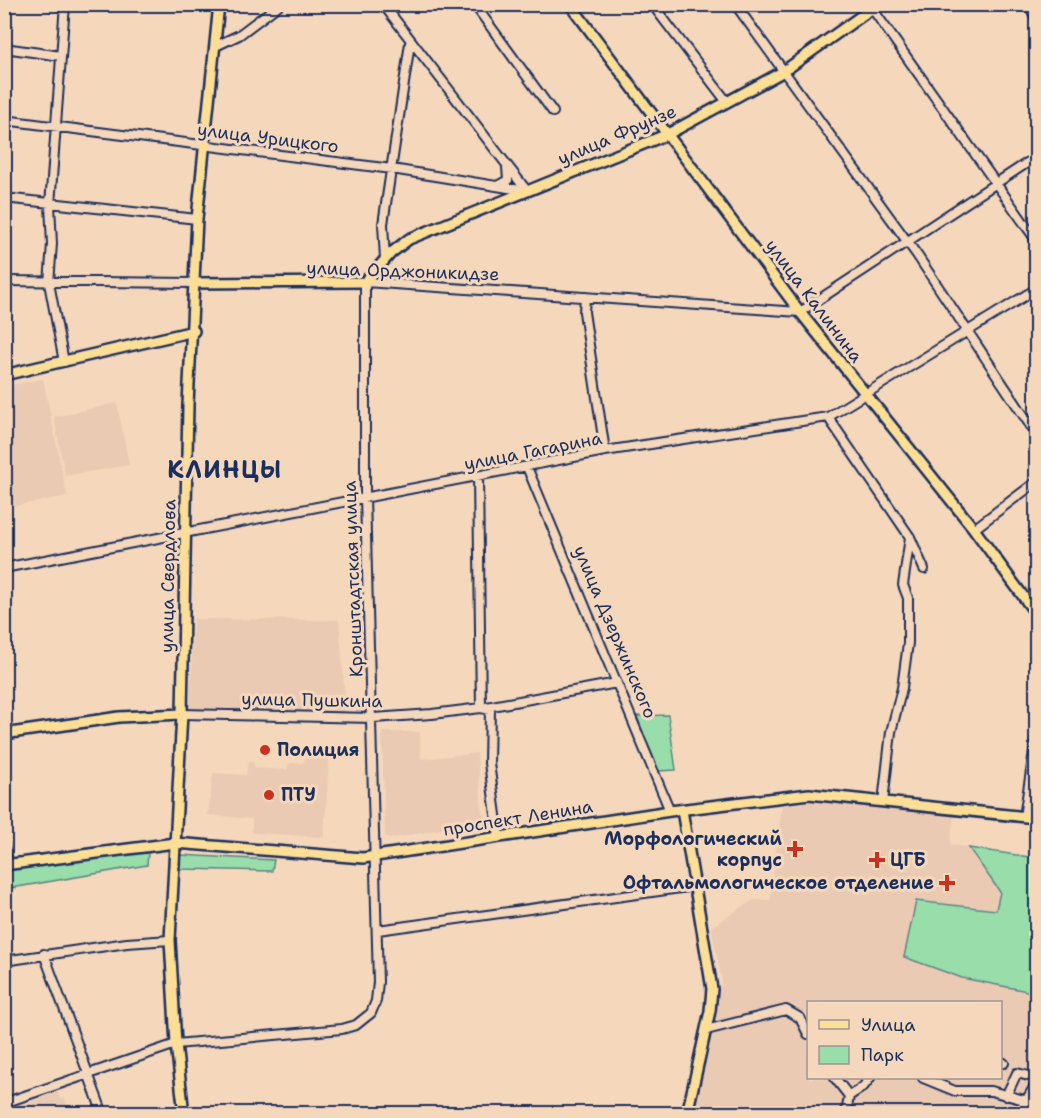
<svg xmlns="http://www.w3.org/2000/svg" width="1041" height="1118" font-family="'Shantell Sans',sans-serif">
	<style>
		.built { fill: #eacab2; fill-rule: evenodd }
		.green { fill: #98ddaa; stroke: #5a8684; stroke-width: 1.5 }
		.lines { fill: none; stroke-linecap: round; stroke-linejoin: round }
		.minor-casing { stroke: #1b2f5e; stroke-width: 12 }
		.major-casing { stroke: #1b2f5e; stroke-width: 14 }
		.minor { stroke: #f5d8bb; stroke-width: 8 }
		.major { stroke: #fcde96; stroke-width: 9 }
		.poi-dot { fill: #c8321e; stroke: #f5d8bb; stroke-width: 2 }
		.labels { text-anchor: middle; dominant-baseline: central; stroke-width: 6; stroke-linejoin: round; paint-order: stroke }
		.street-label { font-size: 18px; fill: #1b2f5e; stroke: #f5d8bb }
		.poi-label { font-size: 18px; font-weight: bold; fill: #1b2f5e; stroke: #f5d8bb; text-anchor: start }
		.district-label { font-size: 24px; font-weight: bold; letter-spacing: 1.5px; fill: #1b2f5e; stroke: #f5d8bb }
	</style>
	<rect width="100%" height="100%" fill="#f5d8bb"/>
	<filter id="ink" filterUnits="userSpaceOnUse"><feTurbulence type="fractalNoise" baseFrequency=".0167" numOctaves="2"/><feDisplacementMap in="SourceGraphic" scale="12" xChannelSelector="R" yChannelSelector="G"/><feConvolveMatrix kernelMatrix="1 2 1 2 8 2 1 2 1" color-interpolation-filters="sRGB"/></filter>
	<g filter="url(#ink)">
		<path class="built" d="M 43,379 L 67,496 L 5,508 L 5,386 Z
			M 117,403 L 129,465 L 65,476 L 54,417 Z
			M 193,619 L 339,620 L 346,711 L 190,708 Z
			M 382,732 L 420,732 L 421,759 L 477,753 L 482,812 L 487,819 L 480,828 L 473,823 L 389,839 L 385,836 Z
			M 311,744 L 330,746 L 324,837 L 252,833 L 252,819 L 208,815 L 213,773 L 246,775 L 248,762 L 253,762 L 255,768 L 287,770 L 289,763 L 303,763 Z
			M 825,800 L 954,815 L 950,844 L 969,848 L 989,873 L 1000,892 L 996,910 L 916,901 L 1032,992 L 1036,977 L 1036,1113 L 693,1114 L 722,980 L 711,927 L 753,900 L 770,900 L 782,805 ZM 808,1002 L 1000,1002 L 1000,1078 L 808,1078 Z
			M 57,1092 L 60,1099 L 65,1098 L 70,1113 L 5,1113 L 5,1111 Z"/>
		<path class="green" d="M 668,715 L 676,770 L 657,771 L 637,716 Z
			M 969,848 L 1036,858 L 1036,977 L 1032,992 L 962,978 L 904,957 L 916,901 L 996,910 L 1000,892 Z
			M 148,852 L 147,865 L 5,889 L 4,871 C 50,857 101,857 148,852 Z
			M 180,855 L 274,860 L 272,871 L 179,869 Z"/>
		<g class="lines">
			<defs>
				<path id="minor" d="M 383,4 L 527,191
					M 474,4 L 553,112
					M 652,4 L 727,102
					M 735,4 L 917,255 L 1036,434
					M 869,4 L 1036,240
					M 1028,4 L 1036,18
					M 216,46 L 239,35 L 280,4
					M 4,48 L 61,56
					M 4,120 L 392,169 L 527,191
					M 497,186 L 508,180 L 507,167
					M 4,198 L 197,219
					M 385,259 L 383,224 L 410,43
					M 4,281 L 194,283
					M 585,297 L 584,312 L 605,451
					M 64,362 L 49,283 L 52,244 L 50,205 L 65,4
					M 828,417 L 910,537 L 924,569
					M 527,467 L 670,811
					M 478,477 L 481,708 L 490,710 L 489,763 L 499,837
					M 974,529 L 1036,482
					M 4,568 L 605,451 L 828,417 L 1036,289
					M 182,714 L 373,718 L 432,714 L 481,708 L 617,683
					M 883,802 L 891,732 L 902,688 L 908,643 L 908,598 L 903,585 L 910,537
					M 1024,817 L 1036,738
					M 4,846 L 8,864
					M 378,930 L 695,886
					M 44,954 L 103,1114
					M 4,961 L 127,943 L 170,940
					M 706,1030 L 786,1010 L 800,1018 L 808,1034
					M 1000,1061 L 1004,1063
					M 835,1078 L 849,1096
					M 923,1078 L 955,1091 L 991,1091 L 1028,1101
					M 1006,1096 L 1017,1073 L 1036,1078
					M 4,1103 L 176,1044 L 342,1029 L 356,1025 L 371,1013 L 376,1001 L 378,982 L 365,497 L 365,282 L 800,312 L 1036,157
					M 842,1114 L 847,1108 L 849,1096 L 863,1087 L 870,1078
					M 1018,1114 L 1036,1084"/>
				<path id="major" d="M 570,4 L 800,312 L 974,529 L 1036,614
					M 194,283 L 365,282 L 391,253 L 409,239 L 668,134 L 784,71 L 878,4
					M 4,375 L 194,331
					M 4,734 L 119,717 L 182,714
					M 682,810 L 712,989 L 710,1011 L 687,1114
					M 4,865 L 175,843 L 363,858 L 670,811 L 809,794 L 1036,818
					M 184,1114 L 176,1044 L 170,940 L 182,714 L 188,405 L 197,219 L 219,4"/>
			</defs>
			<use href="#minor" class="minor-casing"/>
			<use href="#major" class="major-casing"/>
			<use href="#minor" class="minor"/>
			<use href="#major" class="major"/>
		</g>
	</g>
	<g class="poi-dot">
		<circle cx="265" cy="750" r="6"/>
		<circle cx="269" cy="795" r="6"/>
		<path d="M792 840h6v6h6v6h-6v6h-6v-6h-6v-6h6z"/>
		<path d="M874 851h6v6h6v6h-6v6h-6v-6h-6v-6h6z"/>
		<path d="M944 874h6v6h6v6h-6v6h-6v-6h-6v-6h6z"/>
	</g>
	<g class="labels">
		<g class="street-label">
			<text transform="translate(617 135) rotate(-23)">улица Фрунзе</text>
			<text transform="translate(268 138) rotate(7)">улица Урицкого</text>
			<text transform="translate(403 271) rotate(2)">улица Орджоникидзе</text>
			<text transform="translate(814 301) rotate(53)">улица Калинина</text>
			<text transform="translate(533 451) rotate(-11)">улица Гагарина</text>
			<text transform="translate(168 576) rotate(-89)">улица Свердлова</text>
			<text transform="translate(353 579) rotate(-92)">Кронштадтская улица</text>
			<text transform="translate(615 632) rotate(67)">улица Дзержинского</text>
			<text transform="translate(312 700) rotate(1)">улица Пушкина</text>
			<text transform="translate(518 818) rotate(-9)">проспект Ленина</text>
		</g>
		<g class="poi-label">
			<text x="277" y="750">Полиция</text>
			<text x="281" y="795">ПТУ</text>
			<text x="782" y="839" text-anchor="end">Морфологический<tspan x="782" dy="21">корпус</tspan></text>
			<text x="890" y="860">ЦГБ</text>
			<text x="934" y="883" text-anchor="end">Офтальмологическое отделение</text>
		</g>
		<g class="district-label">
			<text x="225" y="470">КЛИНЦЫ</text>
		</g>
	</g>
	<rect width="1041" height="1118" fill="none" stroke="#f5d8bb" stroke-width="24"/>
	<rect x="12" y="12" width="1017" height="1094" fill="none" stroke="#1b2f5e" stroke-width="2" filter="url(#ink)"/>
	<rect x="807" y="1001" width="195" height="78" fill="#f5d8bb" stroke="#9e9496" stroke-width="1.5"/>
	<rect x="819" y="1020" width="30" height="9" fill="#fcde96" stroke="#9e9496" stroke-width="1.5"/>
	<text x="861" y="1031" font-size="18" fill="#1b2f5e">Улица</text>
	<rect x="819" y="1046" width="30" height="18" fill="#98ddaa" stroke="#9e9496" stroke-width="1.5"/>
	<text x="861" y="1061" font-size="18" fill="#1b2f5e">Парк</text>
</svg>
